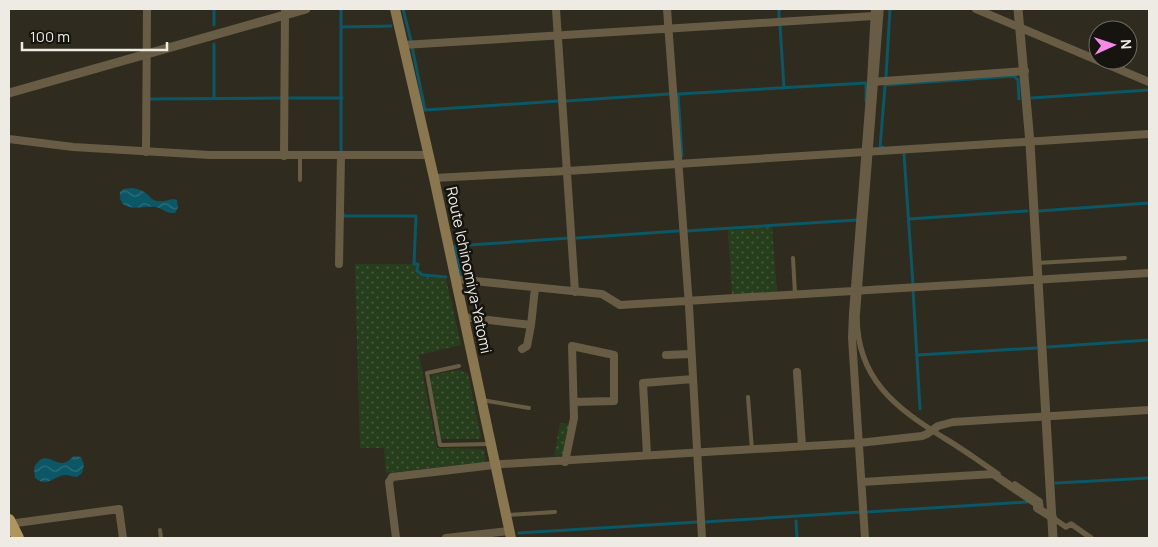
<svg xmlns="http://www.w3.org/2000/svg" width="1158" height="547" font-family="Manrope,sans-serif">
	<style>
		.grass { fill: url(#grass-dots) }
		.water { fill: url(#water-waves) }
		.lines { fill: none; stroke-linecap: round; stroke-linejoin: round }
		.stream { stroke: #0b5765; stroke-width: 3 }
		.service { stroke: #685d44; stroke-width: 4 }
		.pedestrian { stroke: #685d44; stroke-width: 5.5 }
		.minor { stroke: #685d44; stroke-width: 8 }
		.tertiary { stroke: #685d44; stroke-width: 9 }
		.secondary { stroke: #8a7750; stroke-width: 10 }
		.trunk { stroke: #b0955c; stroke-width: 12 }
		.labels { text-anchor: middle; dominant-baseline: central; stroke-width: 5; stroke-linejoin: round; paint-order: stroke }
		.street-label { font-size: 15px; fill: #edebe3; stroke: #16140f }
	</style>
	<defs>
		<pattern id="grass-dots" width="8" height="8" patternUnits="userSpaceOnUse" patternTransform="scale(1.25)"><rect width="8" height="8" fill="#273e1d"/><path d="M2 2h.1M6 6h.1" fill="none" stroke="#475a3e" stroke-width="1.8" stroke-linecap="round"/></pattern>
		<pattern id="water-waves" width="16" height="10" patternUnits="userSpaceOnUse" patternTransform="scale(1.25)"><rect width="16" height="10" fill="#0b5765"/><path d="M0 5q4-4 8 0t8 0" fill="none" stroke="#2f6f7b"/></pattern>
	</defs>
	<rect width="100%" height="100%" fill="#2f2c1f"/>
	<path class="grass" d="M 772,227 L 777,292 L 732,295 L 728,230 Z
		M 355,264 L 414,264 L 416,265 L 416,272 L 423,277 L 446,279 L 461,345 L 419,355 L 437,448 L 480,449 L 484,450 L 486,462 L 386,473 L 384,448 L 360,448 Z
		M 459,370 L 468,374 L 481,437 L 479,439 L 441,439 L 430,379 L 432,375 Z
		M 560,423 L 569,424 L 563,454 L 554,457 Z"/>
	<path class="water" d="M 133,188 C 156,192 145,207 173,199 L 177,200 L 178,207 L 175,213 C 166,214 163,208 155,207 C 143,205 118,215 120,192 L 123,189 Z
		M 74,456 L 81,457 L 84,465 L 82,473 L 77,477 C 73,477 69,475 65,475 C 54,476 47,488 35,478 L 34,468 C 44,449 52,464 63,463 C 68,462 70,459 74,456 Z"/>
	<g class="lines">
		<path class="stream" d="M 214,9 L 214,25
			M 341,9 L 341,152
			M 403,9 L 411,41
			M 779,9 L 779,18
			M 780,25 L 784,88
			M 341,27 L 391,26
			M 214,44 L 214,98
			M 412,47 L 425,110 L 559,101
			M 886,77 L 890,9
			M 885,85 L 1014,76 L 1018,80 L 1019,99
			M 287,98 L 342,98
			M 1032,98 L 1149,90
			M 149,99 L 282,98
			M 566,101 L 669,94
			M 883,147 L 880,148 L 885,86
			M 904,154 L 913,285
			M 682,156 L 678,94 L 866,83 L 866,101
			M 1039,211 L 1149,203
			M 343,213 L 343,216 L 416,216 L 414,264 L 418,264 L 417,271 L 423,275 L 446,277
			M 909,219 L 1027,211
			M 686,231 L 857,220
			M 577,238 L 678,231
			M 461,277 L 455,246 L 569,238
			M 913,290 L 920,409
			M 1048,347 L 1149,340
			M 917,355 L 1036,348
			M 1056,483 L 1149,478
			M 867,512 L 1027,502
			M 796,521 L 797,538
			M 704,522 L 861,512
			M 519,533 L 698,522"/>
		<path class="service" d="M 300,155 L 300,180
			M 793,258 L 795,294
			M 1037,263 L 1125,258
			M 459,366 L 427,373 L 440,445 L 490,444
			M 748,397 L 752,450
			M 482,400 L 529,408
			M 507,515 L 555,512
			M 160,530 L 161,538"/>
		<path class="pedestrian" d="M 881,9 L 857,317 C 857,379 896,408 944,438 C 963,449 980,462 998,474
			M 1015,484 L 1040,501 L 1041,508
			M 1053,518 L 1066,527 L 1071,524 L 1091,538"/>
		<path class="minor" d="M 556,9 L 575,292
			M 667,9 L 689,306 L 702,538
			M 875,9 L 871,82 L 1025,71
			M 976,9 L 1149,82
			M 403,45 L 874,16
			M 9,139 L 73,147 L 210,155 L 429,155
			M 146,152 L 147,9
			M 284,156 L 285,9
			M 434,178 L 567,171 L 1149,134
			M 339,264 L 341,155
			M 455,279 L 602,294 L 620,305 L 1149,273
			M 463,317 L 531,325
			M 522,349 L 527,346 L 531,325 L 535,288
			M 666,355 L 691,354
			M 797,372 L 802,446
			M 647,455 L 643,383 L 693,379
			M 565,462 L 574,418 L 572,346 L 614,355 L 614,401 L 574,402
			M 862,482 L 993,474 L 1037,504 L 1037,508 L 1053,518
			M 9,524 L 119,509 L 123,538
			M 396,538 L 389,482 L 392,477 L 502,464 L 859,443 L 922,436 L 927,434 L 938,426 L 953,422 L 1149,410
			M 446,538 L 509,531
			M 865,538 L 852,338 L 853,313 L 871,82"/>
		<path class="tertiary" d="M 1018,9 L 1030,143 L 1053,538
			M 9,93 L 306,9"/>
		<path class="secondary" d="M 395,9 L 434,178 L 511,538"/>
		<path class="trunk" d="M 9,520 L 18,538"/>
	</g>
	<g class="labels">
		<g class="street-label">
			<text transform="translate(469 270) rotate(78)">Route Ichinomiya-Yatomi</text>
		</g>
	</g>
	<rect width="1158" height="547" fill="none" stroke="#edebe3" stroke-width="20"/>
	<g transform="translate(1113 45) rotate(87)"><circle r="24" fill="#16140f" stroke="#6c6a64"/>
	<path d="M0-4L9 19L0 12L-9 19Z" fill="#f888e9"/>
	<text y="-8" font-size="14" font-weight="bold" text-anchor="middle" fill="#edebe3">N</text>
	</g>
	<path d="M22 42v8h145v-8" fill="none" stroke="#edebe3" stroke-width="2.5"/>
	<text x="30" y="42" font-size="15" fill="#edebe3" stroke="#16140f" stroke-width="4" paint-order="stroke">100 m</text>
</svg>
